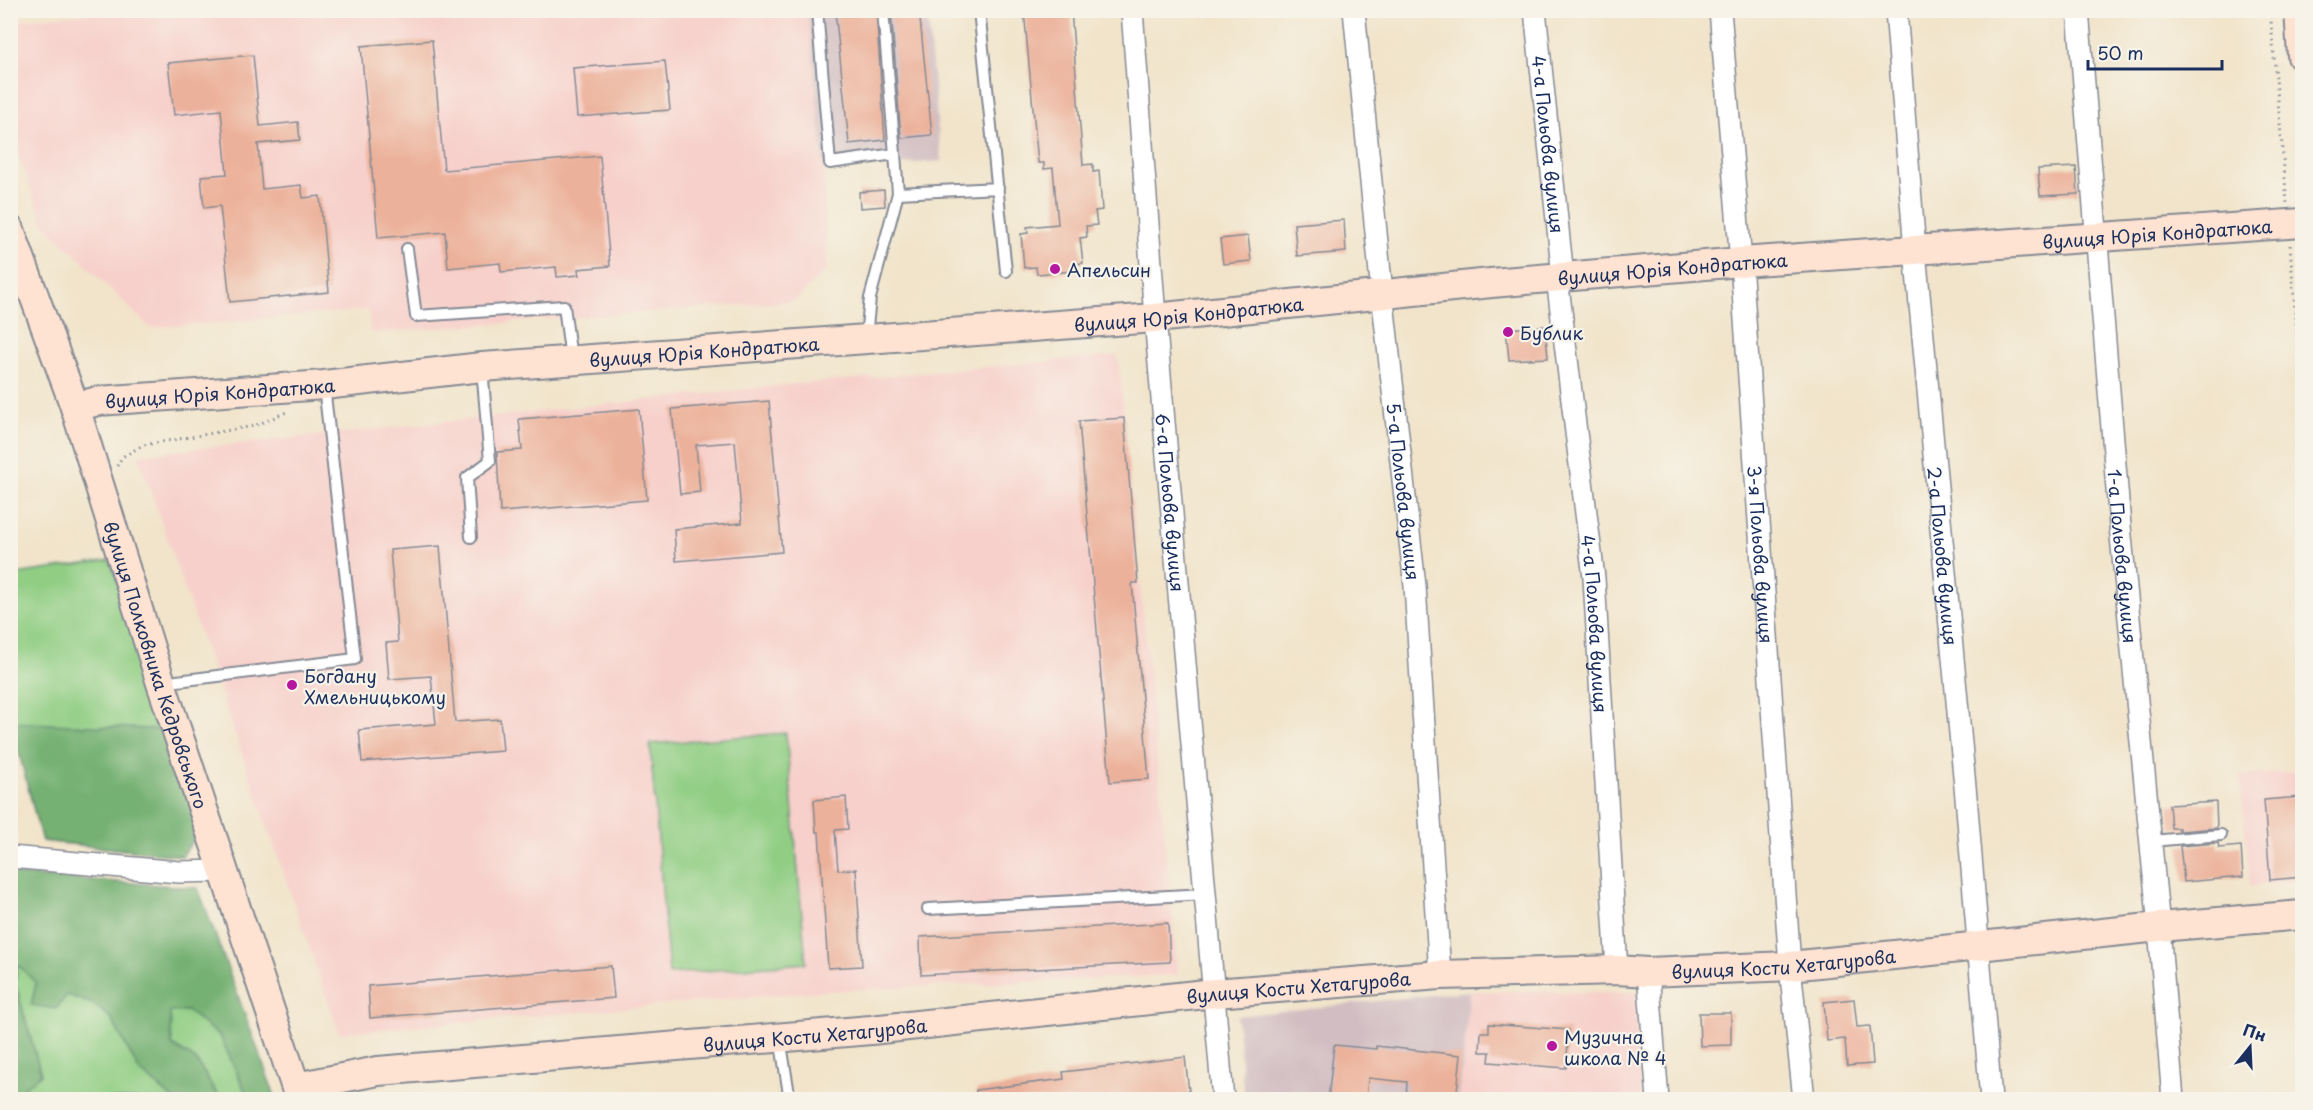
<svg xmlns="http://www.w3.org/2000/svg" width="2313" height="1110" font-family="'Playpen Sans',sans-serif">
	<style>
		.built { fill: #f7d0cb }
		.industrial { fill: #d2bec2 }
		.green { fill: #91ce84; stroke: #567e71; stroke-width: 1.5 }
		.forest { fill: #74b172; stroke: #487068; stroke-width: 1.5 }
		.building { fill: #ecb19a }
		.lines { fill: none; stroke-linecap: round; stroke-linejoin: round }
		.lane-casing { stroke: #868a94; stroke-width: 14 }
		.street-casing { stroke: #868a94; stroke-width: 24 }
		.secondary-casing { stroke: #868a94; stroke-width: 32 }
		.path { stroke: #868a94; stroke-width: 3; stroke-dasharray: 1.5 4.5; stroke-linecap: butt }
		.lane { stroke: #fff; stroke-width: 10 }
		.street { stroke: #fff; stroke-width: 21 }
		.secondary { stroke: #fee3d2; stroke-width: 28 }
		.poi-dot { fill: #b5179e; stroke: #f7f3e8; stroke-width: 2 }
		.labels { text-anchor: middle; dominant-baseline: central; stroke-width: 4.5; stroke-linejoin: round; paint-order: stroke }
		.street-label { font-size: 18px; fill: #1b2f5e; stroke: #f7f3e8 }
		.poi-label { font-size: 18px; fill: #1b2f5e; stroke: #f7f3e8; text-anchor: start }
	</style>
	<rect width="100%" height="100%" fill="#f7f3e8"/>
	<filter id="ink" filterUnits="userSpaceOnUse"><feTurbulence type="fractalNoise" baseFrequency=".0167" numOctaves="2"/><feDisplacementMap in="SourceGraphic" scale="12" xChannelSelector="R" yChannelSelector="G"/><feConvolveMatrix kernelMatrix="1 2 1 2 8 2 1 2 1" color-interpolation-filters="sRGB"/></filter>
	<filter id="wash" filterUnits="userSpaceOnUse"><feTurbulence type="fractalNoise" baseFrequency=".008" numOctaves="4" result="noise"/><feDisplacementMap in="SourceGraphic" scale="24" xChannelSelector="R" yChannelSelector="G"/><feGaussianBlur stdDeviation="1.35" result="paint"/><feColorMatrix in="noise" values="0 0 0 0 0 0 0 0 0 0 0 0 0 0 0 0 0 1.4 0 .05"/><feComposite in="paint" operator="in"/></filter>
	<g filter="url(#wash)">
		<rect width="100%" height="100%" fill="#f1e4ca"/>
		<path class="built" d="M 121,10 L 808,11 L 824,171 L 827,269 L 794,301 L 370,333 L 368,310 L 150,328 L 44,224 L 11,137 L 11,21 Z
			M 1118,355 L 1178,975 L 824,991 L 339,1033 L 138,455 L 774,386 Z
			M 2302,771 L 2302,881 L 2250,886 L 2240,776 Z
			M 1470,991 L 1638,992 L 1640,1099 L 1459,1100 Z"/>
		<path class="industrial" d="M 808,11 L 927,11 L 941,161 L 824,171 Z
			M 1470,991 L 1459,1099 L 1244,1099 L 1237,1016 Z"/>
		<path class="green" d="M 110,560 L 202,828 L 182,856 L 42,841 L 11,721 L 10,575 Z
			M 786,733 L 806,963 L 669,974 L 650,744 Z
			M 18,964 L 36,983 L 93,1004 L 111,1018 L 139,1070 L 173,1099 L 11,1100 L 10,1093 L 13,1096 L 41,1074 L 15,983 Z
			M 170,1011 L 187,1011 L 220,1036 L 249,1099 L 220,1099 L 196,1060 L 172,1045 Z"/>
		<path class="forest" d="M 11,722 L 168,730 L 202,828 L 182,856 L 42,841 Z
			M 11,874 L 198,888 L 276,1099 L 249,1099 L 220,1036 L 187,1011 L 170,1012 L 172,1045 L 196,1060 L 220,1099 L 173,1099 L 139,1070 L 111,1018 L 93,1004 L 67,995 L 56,1009 L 31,1005 L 36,983 L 18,965 L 15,983 L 41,1074 L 13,1096 L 10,1093 Z"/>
		<g id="blocks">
			<path class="building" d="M 835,10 L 876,10 L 885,140 L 849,144 Z
				M 891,10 L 919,10 L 932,135 L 901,138 Z
				M 1024,10 L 1071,10 L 1083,165 L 1093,164 L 1093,172 L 1099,171 L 1102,210 L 1095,211 L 1097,225 L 1086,226 L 1087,237 L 1080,238 L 1083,263 L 1075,264 L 1075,271 L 1037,274 L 1036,267 L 1024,268 L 1021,234 L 1028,233 L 1027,227 L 1058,224 L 1053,168 L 1044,169 L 1044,163 L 1038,163 Z
				M 432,40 L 444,170 L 600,156 L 610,266 L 578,269 L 579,275 L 557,277 L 556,267 L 501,272 L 500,263 L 448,268 L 445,232 L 378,238 L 361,46 Z
				M 253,55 L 260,126 L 298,122 L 300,140 L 258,144 L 262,189 L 301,185 L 303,198 L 320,196 L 329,292 L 230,302 L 220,206 L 204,208 L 201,176 L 227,174 L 221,110 L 174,115 L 168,63 Z
				M 665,61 L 670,110 L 577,117 L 573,68 Z
				M 2076,167 L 2078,194 L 2040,196 L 2038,169 Z
				M 884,190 L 885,206 L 860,208 L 859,192 Z
				M 1344,220 L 1346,252 L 1297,256 L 1294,224 Z
				M 1248,236 L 1251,261 L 1223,264 L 1220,239 Z
				M 1545,326 L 1548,358 L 1509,360 L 1506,329 Z
				M 769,401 L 782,552 L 676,561 L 674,529 L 742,523 L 735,442 L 696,445 L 700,492 L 680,494 L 672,409 Z
				M 639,409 L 647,500 L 500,512 L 497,452 L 522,450 L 519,419 Z
				M 1124,418 L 1138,583 L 1132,583 L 1149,779 L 1110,782 L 1079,421 Z
				M 440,546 L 455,722 L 500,719 L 503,751 L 362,762 L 359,730 L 436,724 L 431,676 L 389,679 L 386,643 L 398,642 L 390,550 Z
				M 846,797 L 848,829 L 835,830 L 838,870 L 856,869 L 862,966 L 828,968 L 819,832 L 816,832 L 814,800 Z
				M 2302,797 L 2302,877 L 2270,880 L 2264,800 Z
				M 2216,802 L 2217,828 L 2179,831 L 2179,828 L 2171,828 L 2169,805 Z
				M 2218,843 L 2219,848 L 2241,846 L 2243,877 L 2184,882 L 2180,846 Z
				M 1168,923 L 1170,962 L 921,975 L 920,937 Z
				M 611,966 L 614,998 L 370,1018 L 368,986 Z
				M 1854,999 L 1857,1027 L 1870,1026 L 1873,1064 L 1847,1066 L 1845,1039 L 1827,1041 L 1824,1002 Z
				M 1699,1013 L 1731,1013 L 1731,1045 L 1700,1046 Z
				M 1489,1024 L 1569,1030 L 1566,1068 L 1489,1062 L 1490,1052 L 1480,1052 L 1481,1032 L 1489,1032 Z
				M 1334,1045 L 1376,1049 L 1376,1046 L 1461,1055 L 1456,1100 L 1406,1100 L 1407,1082 L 1368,1078 L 1366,1100 L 1328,1100 Z
				M 1185,1057 L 1190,1100 L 976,1100 L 976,1090 L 1064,1079 L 1063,1072 Z"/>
		</g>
	</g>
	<g filter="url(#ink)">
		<use href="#blocks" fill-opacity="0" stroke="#868a94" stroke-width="1.5"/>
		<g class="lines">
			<defs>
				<path id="lane" d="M 817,10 L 830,163 L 895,154 L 898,193
					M 883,10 L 895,154
					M 979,10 L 1006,271
					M 407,249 L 416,316 L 564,306 L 571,359
					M 866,337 L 870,298 L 898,193 L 998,188
					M 471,537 L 467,478 L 490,461 L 482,368
					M 161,683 L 355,659 L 324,386
					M 2151,841 L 2221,835
					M 928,909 L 1206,894
					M 780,1038 L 790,1100"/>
				<g id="street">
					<path id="s1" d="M 1132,10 L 1155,318 L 1223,1100"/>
					<path id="s2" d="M 1354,10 L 1382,293 L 1415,586 L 1440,975"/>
					<path id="s3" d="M 1535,10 L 1563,277"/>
					<path id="s4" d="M 1720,10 L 1741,262 L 1790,966 L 1804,1100"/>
					<path id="s5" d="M 1896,10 L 1915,251 L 1967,808 L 1991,1100"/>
					<path id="s6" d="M 2078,10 L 2120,526 L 2159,927 L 2173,1100"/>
					<path id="s7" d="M 1557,278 L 1594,578 L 1617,970"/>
					<path d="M 10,857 L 179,872 L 223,871"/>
					<path d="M 1648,972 L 1658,1100"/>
				</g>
				<g id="secondary">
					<path d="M 2299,10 L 2302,56"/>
					<path id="s8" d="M 10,230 L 75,407 L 161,683 L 300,1100"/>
					<path id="s9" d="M 75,407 L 98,401 L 324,385 L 482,367 L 1155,318 L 1491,283 L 1741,262 L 2302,223"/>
					<path id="s10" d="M 296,1087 L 378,1071 L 871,1030 L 1215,993 L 1440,975 L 1617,970 L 1648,972 L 1790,966 L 2159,927 L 2302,915"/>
				</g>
			</defs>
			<use href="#lane" class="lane-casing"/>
			<use href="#street" class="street-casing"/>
			<use href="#secondary" class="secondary-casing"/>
			<path class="path" d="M 2270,10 L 2287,203
				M 2290,245 L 2302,396
				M 117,466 L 122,457 L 143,445 L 254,426 L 289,411"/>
			<use href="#lane" class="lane"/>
			<use href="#street" class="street"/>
			<use href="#secondary" class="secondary"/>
		</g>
	</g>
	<g class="poi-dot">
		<circle cx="1055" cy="269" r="6"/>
		<circle cx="1508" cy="332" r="6"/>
		<circle cx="292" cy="685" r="6"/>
		<circle cx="1552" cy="1046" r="6"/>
	</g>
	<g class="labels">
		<g class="street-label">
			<text stroke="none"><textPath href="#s3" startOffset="135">4-а Польова вулиця</textPath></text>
			<text stroke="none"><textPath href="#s9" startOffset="2090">вулиця Юрія Кондратюка</textPath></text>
			<text stroke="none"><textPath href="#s9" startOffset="1604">вулиця Юрія Кондратюка</textPath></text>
			<text stroke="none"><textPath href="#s9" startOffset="1118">вулиця Юрія Кондратюка</textPath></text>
			<text stroke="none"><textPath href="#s9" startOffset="632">вулиця Юрія Кондратюка</textPath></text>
			<text stroke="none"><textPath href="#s9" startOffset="146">вулиця Юрія Кондратюка</textPath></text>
			<text stroke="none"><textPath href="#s2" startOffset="484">5-а Польова вулиця</textPath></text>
			<text stroke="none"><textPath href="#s1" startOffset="494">6-а Польова вулиця</textPath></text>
			<text stroke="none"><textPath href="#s4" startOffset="546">3-я Польова вулиця</textPath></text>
			<text stroke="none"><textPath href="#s5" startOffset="548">2-а Польова вулиця</textPath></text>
			<text stroke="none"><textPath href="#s6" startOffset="548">1-а Польова вулиця</textPath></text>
			<text stroke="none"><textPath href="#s7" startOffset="348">4-а Польова вулиця</textPath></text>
			<text stroke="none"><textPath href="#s8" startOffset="459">вулиця Полковника Кедровського</textPath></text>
			<text stroke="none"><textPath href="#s10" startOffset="1494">вулиця Кости Хетагурова</textPath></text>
			<text stroke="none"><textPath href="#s10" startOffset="1008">вулиця Кости Хетагурова</textPath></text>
			<text stroke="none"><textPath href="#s10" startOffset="522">вулиця Кости Хетагурова</textPath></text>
		</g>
		<g class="poi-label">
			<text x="1067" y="269">Апельсин</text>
			<text x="1520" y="332">Бублик</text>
			<text x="304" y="675">Богдану<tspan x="304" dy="21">Хмельницькому</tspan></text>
			<text x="1564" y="1036">Музична<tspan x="1564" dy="21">школа № 4</tspan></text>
		</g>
	</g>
	<rect width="2313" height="1110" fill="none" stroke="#f7f3e8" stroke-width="36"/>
	<g transform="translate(2250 1047) rotate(18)" stroke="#f7f3e8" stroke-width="4.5" paint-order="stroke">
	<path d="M0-4.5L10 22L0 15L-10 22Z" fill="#1b2f5e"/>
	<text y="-9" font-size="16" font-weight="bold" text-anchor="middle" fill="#1b2f5e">Пн</text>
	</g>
	<path d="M2088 60v9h134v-9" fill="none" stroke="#1b2f5e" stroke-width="3"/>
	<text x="2097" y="60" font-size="18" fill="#1b2f5e" stroke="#f7f3e8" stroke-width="4.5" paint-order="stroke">50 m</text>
</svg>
